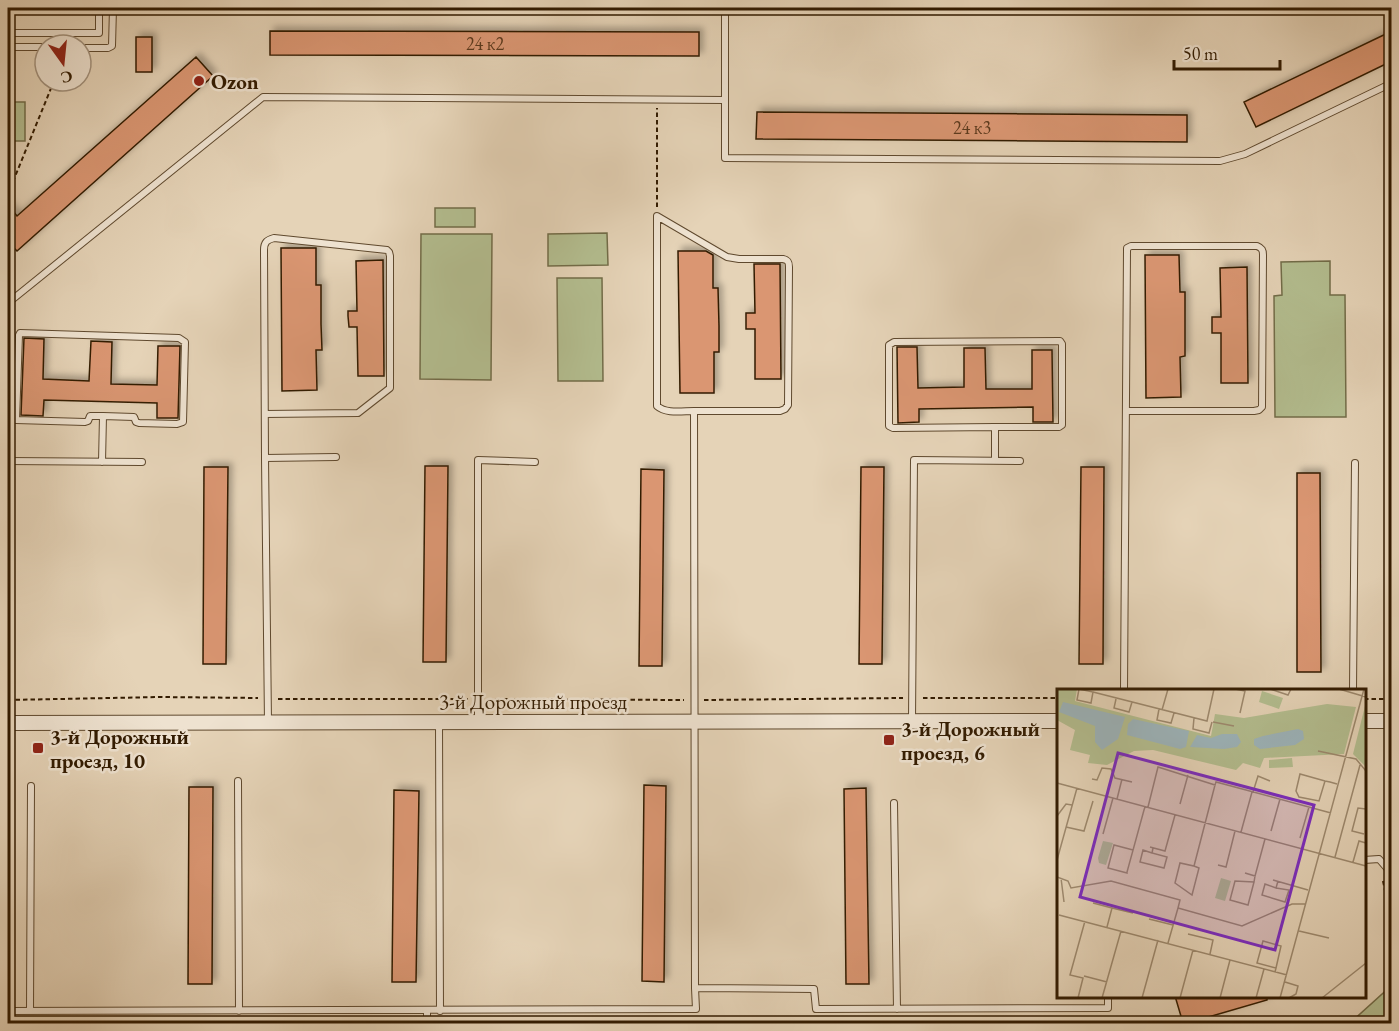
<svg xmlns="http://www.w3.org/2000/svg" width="1399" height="1031" font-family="'EB Garamond',serif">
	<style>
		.green { fill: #b3bd8f; stroke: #726c48; stroke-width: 1.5 }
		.building { fill: #da9672; stroke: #321b01; stroke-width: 1.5; filter: url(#shadow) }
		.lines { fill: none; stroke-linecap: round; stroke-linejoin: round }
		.service-casing { stroke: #5f492e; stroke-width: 8 }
		.tertiary-casing { stroke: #5f492e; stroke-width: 16 }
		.path { stroke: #321b01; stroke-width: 2; stroke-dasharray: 4.5 3; stroke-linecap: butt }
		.service { stroke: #eee2d0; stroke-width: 6 }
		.tertiary { stroke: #eee2d0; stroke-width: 14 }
		.poi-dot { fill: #8f2418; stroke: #eee2d0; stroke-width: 2 }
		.labels { text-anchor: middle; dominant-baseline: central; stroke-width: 5; stroke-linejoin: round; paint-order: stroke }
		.number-label { font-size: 18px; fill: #5c3a1d }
		.poi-label { font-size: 21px; font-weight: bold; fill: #321b01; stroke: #eee2d0; text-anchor: start }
		.street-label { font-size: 21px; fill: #321b01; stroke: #eee2d0 }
		.inset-road { fill: none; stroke: #9d896e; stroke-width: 1.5 }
		.view { fill: #7b2cbf; fill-opacity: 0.15; stroke: #7b2cbf; stroke-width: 3 }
		.inset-edge { fill: none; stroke: #321b01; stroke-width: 3 }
	</style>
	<defs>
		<filter id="shadow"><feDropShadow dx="4" dy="-4" stdDeviation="3" flood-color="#0004"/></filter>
	</defs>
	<rect width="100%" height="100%" fill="#e5d3b7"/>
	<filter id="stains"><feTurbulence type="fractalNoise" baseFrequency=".00333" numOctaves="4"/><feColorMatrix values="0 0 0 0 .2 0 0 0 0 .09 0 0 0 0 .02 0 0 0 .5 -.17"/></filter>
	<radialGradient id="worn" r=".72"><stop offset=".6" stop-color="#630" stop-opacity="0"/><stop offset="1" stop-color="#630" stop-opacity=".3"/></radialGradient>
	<path class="green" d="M 8,102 L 25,102 L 25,141 L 8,141 Z
		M 435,208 L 475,208 L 475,227 L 435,227 Z
		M 607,233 L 608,265 L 548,266 L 548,234 Z
		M 421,234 L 492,234 L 491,380 L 420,379 Z
		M 1330,261 L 1330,295 L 1345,295 L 1346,417 L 1275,417 L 1274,296 L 1282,295 L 1281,262 Z
		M 557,278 L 602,278 L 603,381 L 558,381 Z
		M 1391,986 L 1391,1023 L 1350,1023 Z"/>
	<path class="building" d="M 270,31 L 699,32 L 699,56 L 270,55 Z
		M 1392,31 L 1392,61 L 1256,127 L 1244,102 Z
		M 136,37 L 152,37 L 152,72 L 136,72 Z
		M 196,57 L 213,76 L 17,251 L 8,242 L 8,205 L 17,216 Z
		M 757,112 L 1187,115 L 1187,142 L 756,139 Z
		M 281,248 L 316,248 L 316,285 L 321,285 L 321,324 L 322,350 L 316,350 L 317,390 L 282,391 Z
		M 678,251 L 706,251 L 713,255 L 713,288 L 718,288 L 719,326 L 719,352 L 714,352 L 714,393 L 680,393 Z
		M 1145,255 L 1179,255 L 1180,292 L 1185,292 L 1185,356 L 1180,357 L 1181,397 L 1146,398 Z
		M 383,260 L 384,376 L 358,376 L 357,327 L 349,327 L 348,316 L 348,311 L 357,311 L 356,261 Z
		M 754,264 L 780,264 L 781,379 L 755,379 L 755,329 L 746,329 L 746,313 L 755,313 Z
		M 1247,267 L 1248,383 L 1221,383 L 1221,333 L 1212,333 L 1212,317 L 1221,317 L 1220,268 Z
		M 24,338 L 44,339 L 43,379 L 89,381 L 91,341 L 112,342 L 111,384 L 157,385 L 158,346 L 180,346 L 178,418 L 157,418 L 157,403 L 44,400 L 43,416 L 21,415 Z
		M 897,347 L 917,347 L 918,388 L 964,387 L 964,348 L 985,348 L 986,389 L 1032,389 L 1032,350 L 1052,350 L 1053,422 L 1033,422 L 1033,407 L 919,409 L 919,422 L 898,423 Z
		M 425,466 L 448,466 L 446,662 L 423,662 Z
		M 204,467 L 228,467 L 226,664 L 203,664 Z
		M 861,467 L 884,467 L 882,664 L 859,664 Z
		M 1081,467 L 1104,467 L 1103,664 L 1079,664 Z
		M 641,469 L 664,470 L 662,666 L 639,666 Z
		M 1297,473 L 1320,473 L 1321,672 L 1297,672 Z
		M 644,785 L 666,786 L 664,982 L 642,981 Z
		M 189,787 L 213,787 L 212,984 L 188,984 Z
		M 866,788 L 869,984 L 846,984 L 844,789 Z
		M 394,790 L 419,791 L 416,982 L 392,982 Z
		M 1175,996 L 1267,996 L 1267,1000 L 1205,1018 L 1207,1023 L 1183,1023 Z"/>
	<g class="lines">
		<defs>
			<path id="service" d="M 8,33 L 99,33 L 99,8
				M 8,47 L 45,47
				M 81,48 L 108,48 L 112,46 L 113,8
				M 725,100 L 725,8
				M 8,303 L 263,97 L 725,100 L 725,158 L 1220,161 L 1245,154 L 1392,83
				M 694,411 C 682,411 666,414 657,406 L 657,216 L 727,257 L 739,259 L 783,259 C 788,260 789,262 789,267 L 788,405 L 785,409 L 780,411 L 694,411 L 695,988
				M 265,414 L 358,413 L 390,388 L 390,256 L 389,252 L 387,250 L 274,238 C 267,240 264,242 264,250 L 265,458
				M 995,427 L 1059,427 L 1062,425 L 1062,344 L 1060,341 L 894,342 L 889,345 L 889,426 L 893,428 L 995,427 L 995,461
				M 8,461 L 142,462
				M 102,462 L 103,416 L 134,417 L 136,422 L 139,423 L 177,424 L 183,422 L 185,342 L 179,338 L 20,333 L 19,335 L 16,420 L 85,422 L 88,421 L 90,416 L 103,416
				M 1124,690 L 1127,250 L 1127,248 L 1131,246 L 1257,246 C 1262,248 1263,250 1263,255 L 1262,407 L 1259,410 L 1254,411 L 1126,411
				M 1353,690 L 1355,463
				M 912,721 L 914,460 L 1020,461
				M 268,722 L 265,458 L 336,457
				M 478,722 L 478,460 L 535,462
				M 439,723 L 440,1011
				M 238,781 L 239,1011
				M 894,803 L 897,1009
				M 1364,860 L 1379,859 L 1392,874
				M 427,1010 L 427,1024
				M 8,1011 L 696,1009 L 695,988 L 814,989 L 816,1009 L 1108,1008 L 1108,996
				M 30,1011 L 31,786"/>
			<path id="tertiary" d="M 1364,721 L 1392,721
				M 8,723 L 1058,721"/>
		</defs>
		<use href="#service" class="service-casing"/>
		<use href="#tertiary" class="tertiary-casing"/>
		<path class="path" d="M 8,187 L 12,184 L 54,81
			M 657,207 L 657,108
			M 8,312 L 15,325
			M 923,698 L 1058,698
			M 278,699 L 468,699
			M 488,699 L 684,700
			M 1364,699 L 1392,699
			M 8,700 L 160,697 L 258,698
			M 704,700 L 903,698
			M 1383,881 L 1388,905
			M 1392,897 L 1388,905 L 1392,915"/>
		<use href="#service" class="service"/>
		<use href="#tertiary" class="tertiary"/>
	</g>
	<g class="poi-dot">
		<circle cx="199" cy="81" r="6"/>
		<rect x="883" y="734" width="12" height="12" rx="3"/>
		<rect x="32" y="742" width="12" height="12" rx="3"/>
	</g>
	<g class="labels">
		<g class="number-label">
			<text x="485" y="43">24 к2</text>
			<text x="972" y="127">24 к3</text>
		</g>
		<g class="poi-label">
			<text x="211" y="81">Ozon</text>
			<text x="901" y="728">3-й Дорожный<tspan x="901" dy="24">проезд, 6</tspan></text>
			<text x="50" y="736">3-й Дорожный<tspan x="50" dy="24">проезд, 10</tspan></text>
		</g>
		<g class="street-label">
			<text x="533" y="701">3-й Дорожный проезд</text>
		</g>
	</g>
	<g transform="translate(1057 689)">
		<rect width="309" height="309" fill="#e5d3b7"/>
		<path d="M 0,0 L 20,0 L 18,12 L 154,47 L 158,25 L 187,29 L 270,15 L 299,18 L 287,65 L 207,69 L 203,79 L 186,74 L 179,81 L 96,61 L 77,62 L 50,76 L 31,74 L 33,66 L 13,61 L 18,41 L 0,31 ZM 205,2 L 226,9 L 222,20 L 202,13 ZM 309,13 L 309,78 L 296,65 ZM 235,69 L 236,78 L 212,79 L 212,71 ZM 46,152 L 56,154 L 49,176 L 42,174 L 41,169 ZM 164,189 L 174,192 L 168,212 L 158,209 Z" fill="#b3bd8f"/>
		<path d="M 6,13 L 68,28 L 61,50 L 45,61 L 38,53 L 38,37 L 2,23 ZM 76,30 L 132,42 L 129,58 L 123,60 L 70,46 L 71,35 ZM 241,40 L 246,42 L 247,50 L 238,56 L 203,60 L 197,56 L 197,50 L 206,47 ZM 165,45 L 180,45 L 184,53 L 180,58 L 167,60 L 133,58 L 140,46 L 154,49 Z" fill="#9cb4bb"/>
		<path class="inset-road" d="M 22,0 L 36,3 L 34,14 L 20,11 ZM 178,0 L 188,2 L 183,24M 213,0 L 231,6 L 234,0M 282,0 L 309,8M 36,3 L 150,32 L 157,0M 59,10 L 57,19 L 72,23 L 75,13M 102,20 L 100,31 L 114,34 L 117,24M 105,21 L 111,0M 137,29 L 136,40 L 152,44 L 155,33M 156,33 L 177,37M 261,62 L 299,70 L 309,82M 35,90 L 40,91 L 45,79 L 54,80 L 58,89 L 75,93M 268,92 L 262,112 L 242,108 L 239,102 L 243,85 L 268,92 L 273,93 L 280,95M 0,94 L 309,177M 196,103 L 201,87 L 213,92M 60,110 L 65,90M 123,115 L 131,86M 91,118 L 101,78 L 158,96 L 159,93 L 274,124M 0,127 L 9,115 L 15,116M 9,138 L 27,142 L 36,112M 214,142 L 223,110M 184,143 L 195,103M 46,145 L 56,109M 307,145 L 295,142 L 301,119 L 309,120M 243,149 L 252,118M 93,158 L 108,162 L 118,126M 76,161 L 57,156 L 51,179 L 70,184 L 70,183 L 87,121 L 88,118M 95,164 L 86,161 L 83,173 L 107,179 L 110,168 L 95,164 L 96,159M 278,168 L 303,76M 0,171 L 20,99M 296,173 L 302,152 L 309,154M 161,176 L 169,178 L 178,142M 137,177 L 142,179 L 135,206 L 118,194 L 123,174 L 137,177 L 158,96M 188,184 L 198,187 L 208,150M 0,188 L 11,192 L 14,199 L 54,192 L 123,211 L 121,219 L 185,237 L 235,215 L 249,215M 4,189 L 7,213M 216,191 L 251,201M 197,193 L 178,192 L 173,211 L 191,216 L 197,193 L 198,187M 219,199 L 232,201 L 228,213 L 205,206 L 208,195 L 219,199 L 221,192M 36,214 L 55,219 L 50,238M 55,219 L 76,224M 2,226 L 230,286M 92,230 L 116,236M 242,242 L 272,249M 131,245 L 156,251 L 153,265M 111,254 L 121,219M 218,283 L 219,279 L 200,274 L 206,252 L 224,257 L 219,279M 27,287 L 50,293M 228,293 L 241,297 L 239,305 L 232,309M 21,309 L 26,289 L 13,286 L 28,232M 45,309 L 64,242M 85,309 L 101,251M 123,309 L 136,261M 163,309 L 173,271M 199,309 L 207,280M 223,309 L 307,0M 265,309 L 309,274"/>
		<path class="view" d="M 61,64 L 257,116 L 218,261 L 23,208 Z"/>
		<rect width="309" height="309" class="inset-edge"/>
	</g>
	<rect width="1399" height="1031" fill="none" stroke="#e5d3b7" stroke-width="30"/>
	<rect x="9" y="9" width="1381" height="1013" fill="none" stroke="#321b01" stroke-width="3"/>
	<rect x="15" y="15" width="1369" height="1001" fill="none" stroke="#321b01" stroke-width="1.5"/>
	<g transform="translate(63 63) rotate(165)"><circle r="28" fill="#eee2d0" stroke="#a3927d" stroke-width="1.5"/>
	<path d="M0-4.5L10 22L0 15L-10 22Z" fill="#8f2418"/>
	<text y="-9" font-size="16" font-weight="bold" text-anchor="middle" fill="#321b01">С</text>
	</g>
	<path d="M1174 60v9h106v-9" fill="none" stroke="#321b01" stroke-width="3"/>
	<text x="1183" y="60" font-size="18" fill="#321b01" stroke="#eee2d0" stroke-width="4.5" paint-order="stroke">50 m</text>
	<rect width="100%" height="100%" filter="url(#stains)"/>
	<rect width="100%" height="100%" fill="url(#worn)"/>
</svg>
